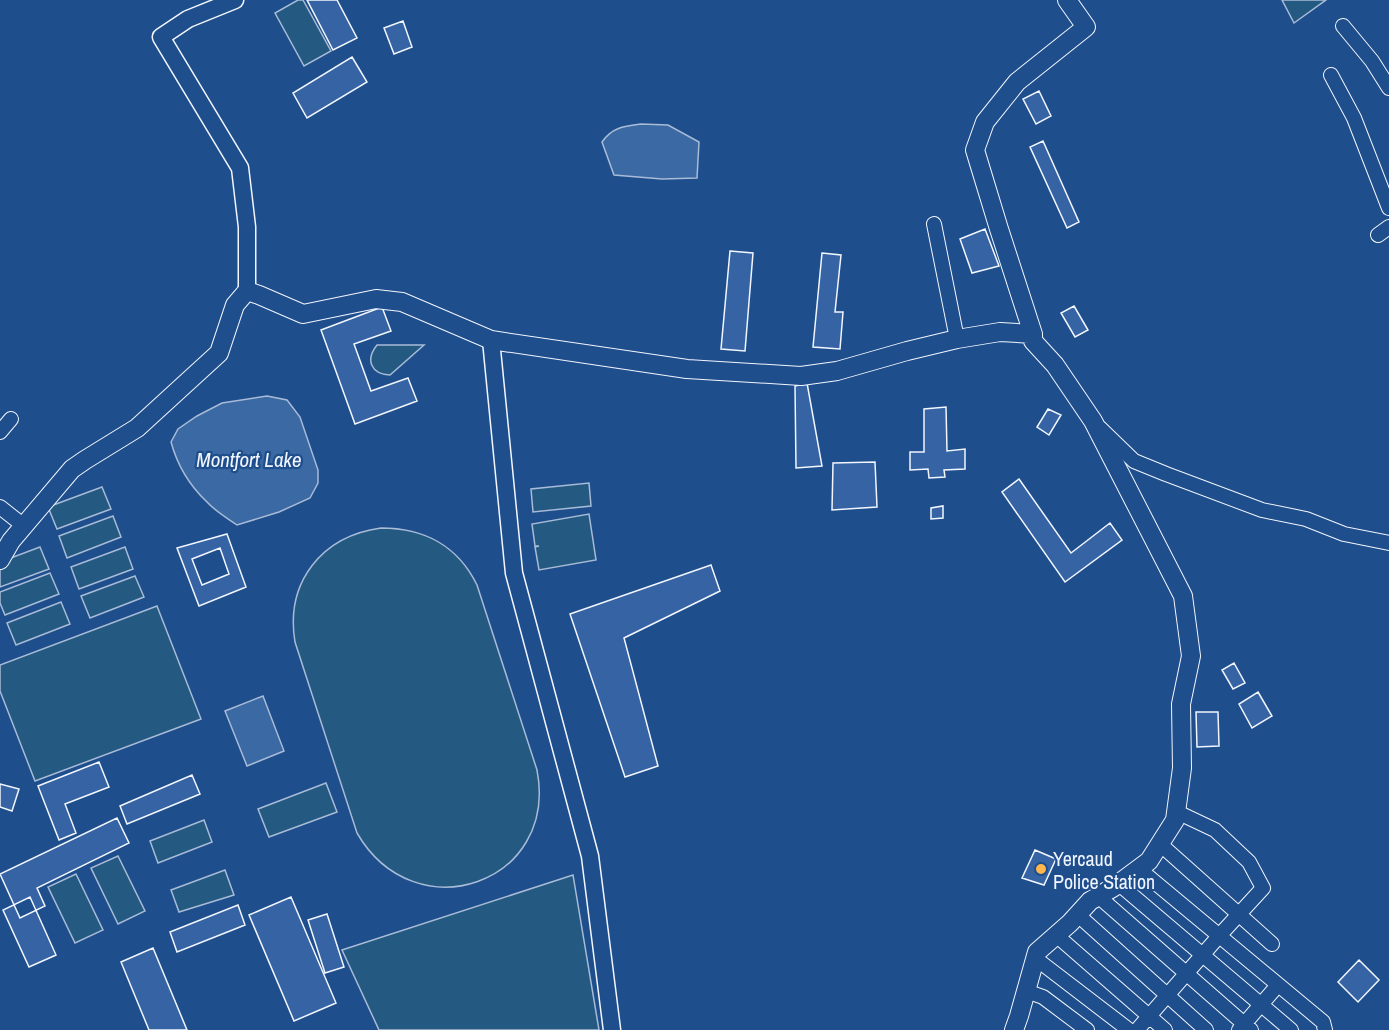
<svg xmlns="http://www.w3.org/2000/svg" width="1389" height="1030" font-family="'Archivo Narrow',sans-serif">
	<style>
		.green { fill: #245a82; stroke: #a8bbd7; stroke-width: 1.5 }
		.water { fill: #3b69a3; stroke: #a8bbd7; stroke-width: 1.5 }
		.building { fill: #3563a3; stroke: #f2f6ff; stroke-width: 1.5; fill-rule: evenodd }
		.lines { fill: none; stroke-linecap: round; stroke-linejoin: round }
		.minor-casing { stroke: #f2f6ff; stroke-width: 16 }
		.tertiary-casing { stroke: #f2f6ff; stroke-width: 19 }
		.secondary-casing { stroke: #f2f6ff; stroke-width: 20 }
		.minor { stroke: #1f4e8c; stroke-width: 14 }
		.tertiary { stroke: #1f4e8c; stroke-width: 16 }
		.secondary { stroke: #1f4e8c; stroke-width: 18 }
		.poi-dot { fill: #ffb74d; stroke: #1f4e8c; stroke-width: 2 }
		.labels { text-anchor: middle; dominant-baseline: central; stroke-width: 4.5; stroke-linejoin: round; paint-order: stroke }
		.poi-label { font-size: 20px; fill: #f2f6ff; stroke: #1f4e8c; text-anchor: start }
		.water-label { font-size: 21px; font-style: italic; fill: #f2f6ff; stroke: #1f4e8c }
	</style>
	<rect width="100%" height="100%" fill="#1f4e8c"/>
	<path class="green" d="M 298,0 L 303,0 L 331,51 L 304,66 L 275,13 Z
		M 1282,0 L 1326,0 L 1294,23 Z
		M 377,345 L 424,345 L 390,375 C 371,374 365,360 377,345 Z
		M 589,483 L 591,506 L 533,512 L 531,489 Z
		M 102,487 L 111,509 L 57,529 L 48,507 Z
		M 589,514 L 596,560 L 539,570 L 535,547 L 539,546 L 535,546 L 532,524 Z
		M 113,516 L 121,537 L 67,558 L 59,536 Z
		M 381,528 C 424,528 458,546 477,585 L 537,770 C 559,884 415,933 357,833 L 295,642 C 285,582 322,536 381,528 Z
		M 40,547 L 49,569 L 0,587 L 0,562 Z
		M 125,547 L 133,569 L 79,589 L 71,567 Z
		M 50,573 L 59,594 L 5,615 L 0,603 L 0,592 Z
		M 135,576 L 144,597 L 90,618 L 81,596 Z
		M 61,602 L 70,624 L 16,645 L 7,623 Z
		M 157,606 L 201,719 L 35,781 L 0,691 L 0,665 Z
		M 326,783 L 337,812 L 269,837 L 258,809 Z
		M 204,820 L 212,842 L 158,863 L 150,841 Z
		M 118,856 L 145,911 L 118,924 L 91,868 Z
		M 225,870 L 234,895 L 179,912 L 171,890 Z
		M 76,874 L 103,930 L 75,943 L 48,887 Z
		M 573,875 L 599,1030 L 379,1030 L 342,950 Z"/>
	<path class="water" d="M 641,124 L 668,125 L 699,142 L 697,178 L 662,179 L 614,175 L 602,142 C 612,127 625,126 641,124 Z
		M 267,396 L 287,400 L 300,417 L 318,470 L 318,483 L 310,498 L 279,512 L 237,525 C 227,518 215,511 207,502 C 190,486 177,464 171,442 L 178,429 L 197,416 L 222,403 Z
		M 263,696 L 284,751 L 247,766 L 225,711 Z"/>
	<path class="building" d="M 307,0 L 337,0 L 357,38 L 333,50 Z
		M 403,21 L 412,47 L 394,54 L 384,28 Z
		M 352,57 L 367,82 L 307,118 L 293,93 Z
		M 1039,91 L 1051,116 L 1036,124 L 1023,99 Z
		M 1043,141 L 1079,222 L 1067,228 L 1030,147 Z
		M 985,229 L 999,266 L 972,273 L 960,239 Z
		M 730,251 L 753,253 L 745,351 L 721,349 Z
		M 822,253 L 841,255 L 835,312 L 843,312 L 840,349 L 813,347 Z
		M 1074,306 L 1088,330 L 1075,337 L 1061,313 Z
		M 382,307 L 391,331 L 354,344 L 371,391 L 408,378 L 417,401 L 355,424 L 321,330 Z
		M 807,383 L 822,466 L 796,468 L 795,386 Z
		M 946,407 L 947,451 L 965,449 L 965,469 L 944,470 L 945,477 L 929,478 L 928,469 L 910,470 L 910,452 L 924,452 L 924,409 Z
		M 1048,409 L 1061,415 L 1049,435 L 1037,427 Z
		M 875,462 L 877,507 L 832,510 L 833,463 Z
		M 1019,479 L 1071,553 L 1110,523 L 1122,540 L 1065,582 L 1002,492 Z
		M 943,506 L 943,518 L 931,519 L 931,508 Z
		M 227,534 L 246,587 L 199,606 L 177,548 ZM 220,548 L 229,574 L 202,585 L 192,559 Z
		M 711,565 L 720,591 L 624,638 L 658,766 L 625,777 L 570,614 Z
		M 1234,663 L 1245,683 L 1233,689 L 1222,670 Z
		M 1258,692 L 1272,716 L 1252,728 L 1239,704 Z
		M 1196,712 L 1218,712 L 1219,746 L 1197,747 Z
		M 99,762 L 109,787 L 65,804 L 76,833 L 59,840 L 38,786 Z
		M 192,775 L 200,794 L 127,824 L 120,806 Z
		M 0,784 L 19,789 L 12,811 L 0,807 Z
		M 117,818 L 129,843 L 37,888 L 45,906 L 20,918 L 0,874 Z
		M 1035,850 L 1056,859 L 1044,885 L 1022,878 Z
		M 30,897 L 56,955 L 29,967 L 3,910 Z
		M 291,897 L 336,1003 L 294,1021 L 249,915 Z
		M 238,905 L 245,925 L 177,952 L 170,932 Z
		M 327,914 L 344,967 L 325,973 L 308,920 Z
		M 153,948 L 187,1030 L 149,1030 L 121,962 Z
		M 1359,960 L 1379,980 L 1358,1002 L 1338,982 Z"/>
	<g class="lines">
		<defs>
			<path id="minor" d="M 1343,26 L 1372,61 L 1389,88
				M 1331,75 L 1354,118 L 1389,208
				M 934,224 L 957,339
				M 1378,235 L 1389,227
				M 1100,428 L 1134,461 L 1166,474 L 1262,510 L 1306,519 L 1344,534 L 1389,543
				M 0,432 L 11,419
				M 0,507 L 24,526
				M 1160,844 L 1272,944
				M 1139,869 L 1323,1022 L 1325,1030
				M 1119,884 L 1291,1030
				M 1098,896 L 1251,1030
				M 1078,915 L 1206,1030
				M 1056,935 L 1165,1030
				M 1035,958 L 1129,1030
				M 1026,991 L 1043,997 L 1087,1030
				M 1137,1030 L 1219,936 L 1263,888 L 1249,862 L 1215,830 L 1177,812
				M 1239,1030 L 1278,985"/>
			<path id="tertiary" d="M 235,0 L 188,19 L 161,37 L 240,168 L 247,227 L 247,291
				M 491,340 L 514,573 L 590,856 L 612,1030"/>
			<path id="secondary" d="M 0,560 L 11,541 L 72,469 L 85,460 L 137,428 L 219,353 L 235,305 L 247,291 L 259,295 L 303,314 L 376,299 L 402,302 L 491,340 L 687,369 L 801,376 L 837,371 L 907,351 L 957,339 L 1000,332 L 1033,334
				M 1014,1030 L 1019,1016 L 1037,952 L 1070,923 L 1090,901 L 1114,887 L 1149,861 L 1175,820 L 1182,768 L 1181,704 L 1191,656 L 1183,596 L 1093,421 L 1055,365 L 1033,341 L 1033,334 L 999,229 L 975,150 L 985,122 L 1017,82 L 1086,27 L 1067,0"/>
		</defs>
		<use href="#minor" class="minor-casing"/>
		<use href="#tertiary" class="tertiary-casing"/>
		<use href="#secondary" class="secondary-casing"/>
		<use href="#minor" class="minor"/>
		<use href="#tertiary" class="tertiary"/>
		<use href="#secondary" class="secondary"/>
	</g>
	<circle class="poi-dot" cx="1041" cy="869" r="6"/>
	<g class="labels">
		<g class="poi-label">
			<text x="1053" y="858">Yercaud<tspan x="1053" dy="23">Police Station</tspan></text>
		</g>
		<g class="water-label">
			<text x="249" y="459">Montfort Lake</text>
		</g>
	</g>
</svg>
